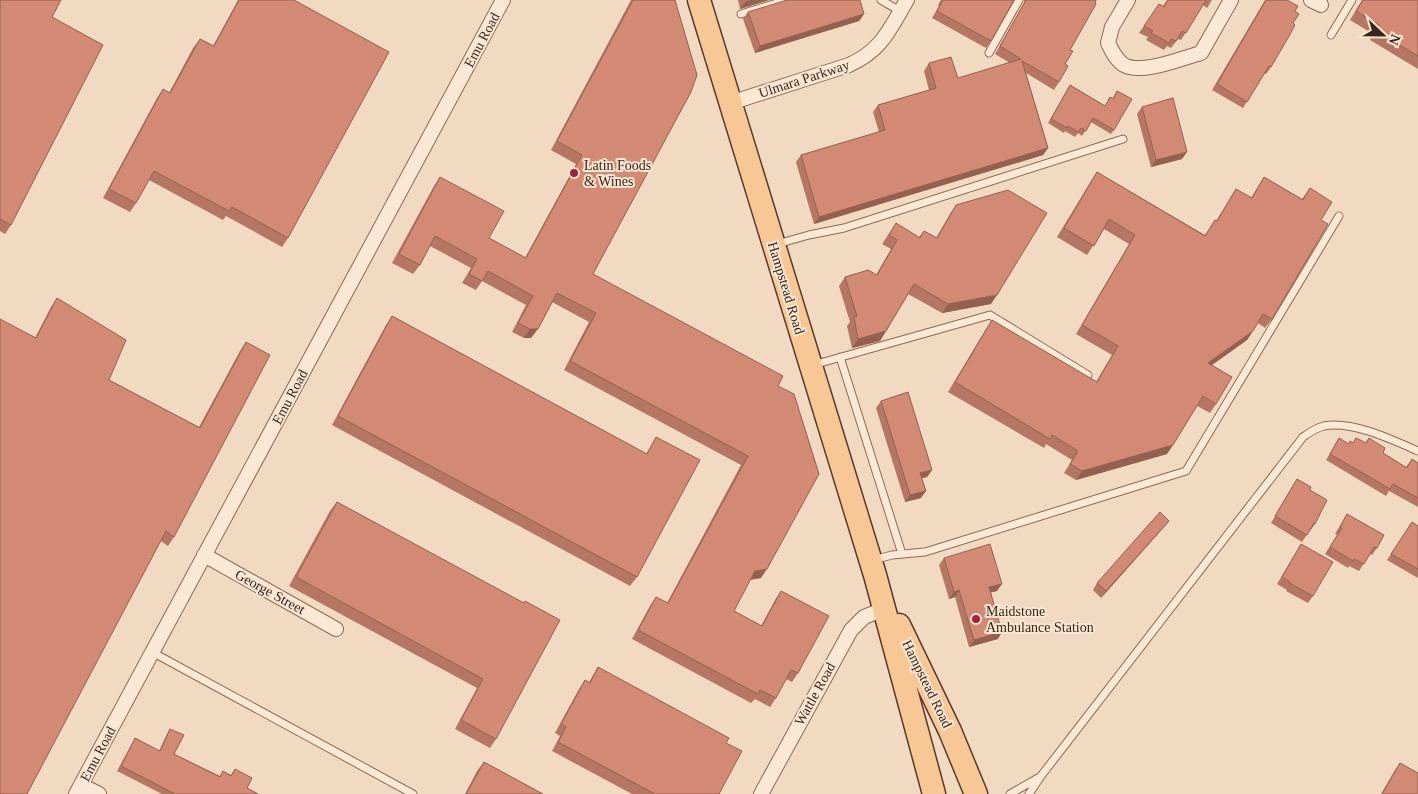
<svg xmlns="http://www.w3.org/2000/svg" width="1418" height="794" font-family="'Times New Roman',serif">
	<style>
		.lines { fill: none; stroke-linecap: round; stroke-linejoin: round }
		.service-casing { stroke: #8d6a57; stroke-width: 9 }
		.minor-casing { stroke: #8d6a57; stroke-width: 16 }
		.primary-casing { stroke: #5a392c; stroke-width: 25 }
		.service { stroke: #fbe9d5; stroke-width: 7 }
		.minor { stroke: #fbe9d5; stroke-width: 14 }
		.primary { stroke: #f8c796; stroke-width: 22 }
		.wall { fill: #b57764 }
		.shaded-wall { fill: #946151 }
		.building { fill: #d38a74; stroke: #946151 }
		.poi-dot { fill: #a1223a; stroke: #f8e6d2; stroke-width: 2 }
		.labels { text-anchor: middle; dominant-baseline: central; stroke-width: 4; stroke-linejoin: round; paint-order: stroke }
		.street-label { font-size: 14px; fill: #3b261d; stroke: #f8e6d2 }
		.poi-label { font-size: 14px; fill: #3b261d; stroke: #f8e6d2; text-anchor: start }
	</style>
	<rect width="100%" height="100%" fill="#f1dac1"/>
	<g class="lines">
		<defs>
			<path id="service" d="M 881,0 L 900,11
				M 741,14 L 787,0
				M 1331,35 L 1352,0
				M 989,53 L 1019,0
				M 777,244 L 809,235 L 844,228 L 1123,139
				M 840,357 L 902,554
				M 813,365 L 990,315 L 1088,375
				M 873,560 L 892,555 L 925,552 L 1186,471 L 1339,216
				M 152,652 L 413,794
				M 1010,794 L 1038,778
				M 1029,794 L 1041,776 L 1303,437 C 1310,432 1316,428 1324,426 C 1351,420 1393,440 1418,451"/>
			<path id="minor" d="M 1128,0 L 1112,27 L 1108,43 C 1112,51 1116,60 1124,65 C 1142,75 1182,58 1201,53 L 1231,0
				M 1311,0 L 1321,5
				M 730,103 L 849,65 C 882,50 889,30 907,0
				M 204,555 L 336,629
				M 81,785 L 99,794
				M 76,794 L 503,0
				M 761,794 L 851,630 L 864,617 L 884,609"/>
			<path id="primary" d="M 699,0 L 875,575 L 934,794
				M 899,625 L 950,731 L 976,794"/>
		</defs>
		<use href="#service" class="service-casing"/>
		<use href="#minor" class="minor-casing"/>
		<use href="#primary" class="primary-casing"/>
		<use href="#service" class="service"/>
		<use href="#minor" class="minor"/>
		<use href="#primary" class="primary"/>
	</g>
	<path class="wall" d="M 0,0 L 52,17 L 11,225 L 5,234 L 0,231 Z
		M 238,0 L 294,0 L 288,238 L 282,247 L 226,216 L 223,220 L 149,180 L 136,203 L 130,212 L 103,198 L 157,98 L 163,89 L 169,93 L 193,48 L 200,39 L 213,46 Z
		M 631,0 L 675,0 L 593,274 L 778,386 L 761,578 L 750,580 L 734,611 L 761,626 L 775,600 L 781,591 L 798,673 L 792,682 L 786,679 L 776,698 L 770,707 L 755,699 L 751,703 L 632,639 L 650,606 L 656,597 L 667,603 L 741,465 L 564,370 L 589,322 L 552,302 L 531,338 L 524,338 L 512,332 L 526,305 L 482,281 L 476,290 L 462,283 L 471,268 L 430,246 L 420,265 L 413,274 L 392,263 L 434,186 L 440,177 L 489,238 L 525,258 L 576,164 L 551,150 Z
		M 738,0 L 769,0 L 740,9 Z
		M 941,0 L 1014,0 L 991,41 L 986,48 L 932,18 L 939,6 L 938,5 Z
		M 1024,0 L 1096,0 L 1070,50 L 1059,82 L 1054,90 L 1026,73 L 1048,148 L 1043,155 L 814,224 L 796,162 L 801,155 L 879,132 L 873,112 L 878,105 L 929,90 L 924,71 L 929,63 L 958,78 L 1010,63 L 995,54 L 1024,3 Z
		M 1167,0 L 1212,0 L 1207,8 L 1203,5 L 1181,40 L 1178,39 L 1171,48 L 1167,46 L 1164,50 L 1146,40 L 1148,37 L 1139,33 L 1159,4 L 1163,6 Z
		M 1265,0 L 1287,0 L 1295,11 L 1293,23 L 1271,67 L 1266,74 L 1264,73 L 1243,108 L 1212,90 Z
		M 1362,0 L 1418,0 L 1418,69 L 1370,40 L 1373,34 L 1350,20 Z
		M 748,12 L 864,14 L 859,21 L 755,53 L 743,19 Z
		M 1070,85 L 1105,106 L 1110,97 L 1112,99 L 1117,91 L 1114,130 L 1111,134 L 1091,122 L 1082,136 L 1078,133 L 1075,137 L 1065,131 L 1064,133 L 1048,123 Z
		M 1142,107 L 1182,159 L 1151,167 L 1137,114 Z
		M 1097,172 L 1205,235 L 1215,220 L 1216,221 L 1236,189 L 1251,198 L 1264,177 L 1302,199 L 1310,188 L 1321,220 L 1272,319 L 1265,328 L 1258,323 L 1247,340 L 1212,365 L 1216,404 L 1210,413 L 1197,406 L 1167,454 L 1076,480 L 1064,473 L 1072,460 L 1046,444 L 1044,448 L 948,392 L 986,329 L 992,320 L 1096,382 L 1112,355 L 1076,334 L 1129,244 L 1104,229 L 1087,255 L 1057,237 L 1091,181 Z
		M 956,205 L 991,304 L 942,313 L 908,294 L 886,331 L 880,341 L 852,348 L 847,326 L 850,322 L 839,286 L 845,277 L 876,275 L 891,249 L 882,244 L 896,223 L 919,237 L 924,231 L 936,238 L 950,214 Z
		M 57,298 L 109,380 L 199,427 L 240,351 L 246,342 L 174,537 L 168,546 L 161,541 L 35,338 L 51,307 Z
		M 392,316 L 646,454 L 656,437 L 637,577 L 630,586 L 332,425 L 386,325 Z
		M 881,401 L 932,470 L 927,477 L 922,478 L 921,498 L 905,502 L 876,408 Z
		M 1339,438 L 1348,444 L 1353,443 L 1356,438 L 1365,443 L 1369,438 L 1383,453 L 1406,467 L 1412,459 L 1418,463 L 1418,507 L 1389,491 L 1386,496 L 1326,460 Z
		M 1297,479 L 1310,490 L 1315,524 L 1310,531 L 1310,530 L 1302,542 L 1271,523 Z
		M 337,502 L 523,603 L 496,739 L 490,748 L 455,729 L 477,688 L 289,586 L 330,511 Z
		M 1347,514 L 1377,548 L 1372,555 L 1370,554 L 1359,571 L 1349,566 L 1348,568 L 1325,554 L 1337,535 L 1335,534 Z
		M 1169,521 L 1164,527 L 1101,598 L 1093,590 L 1097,583 Z
		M 1412,522 L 1418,526 L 1418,578 L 1387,560 Z
		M 1301,544 L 1313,596 L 1308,603 L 1286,591 L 1287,590 L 1277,584 Z
		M 944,558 L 997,591 L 991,592 L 998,639 L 969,647 L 955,597 L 949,599 L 939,565 Z
		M 598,667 L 726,743 L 719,794 L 632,794 L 552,751 L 560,736 L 555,733 L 579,689 L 585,680 L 589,682 Z
		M 170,729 L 174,754 L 220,776 L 223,771 L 231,775 L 235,769 L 247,788 L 258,794 L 162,794 L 117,771 L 135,738 L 159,751 L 167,734 Z
		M 484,762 L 543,794 L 465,794 L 477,771 Z
		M 1400,763 L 1418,794 L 1381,794 L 1395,770 Z"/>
	<path class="shaded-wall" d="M 751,0 L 769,0 L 740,9 L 745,2 Z
		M 864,14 L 859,21 L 755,53 L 760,46 Z
		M 1048,148 L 1043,155 L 814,224 L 819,217 Z
		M 1187,152 L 1182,159 L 1151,167 L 1156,160 Z
		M 997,295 L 991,304 L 942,313 L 948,304 Z
		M 530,329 L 538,329 L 531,338 L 524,338 Z
		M 886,331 L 880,341 L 852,348 L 858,339 Z
		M 1253,331 L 1247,340 L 1202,372 L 1208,363 Z
		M 1173,445 L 1167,454 L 1076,480 L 1082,471 Z
		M 932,470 L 927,477 L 915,480 L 920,473 Z
		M 926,491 L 921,498 L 905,502 L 910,495 Z
		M 1169,521 L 1164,527 L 1101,598 L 1106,591 Z
		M 767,569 L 761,578 L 748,580 L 755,571 Z
		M 1002,584 L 997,591 L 984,594 L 989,587 Z
		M 959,590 L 955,597 L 949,599 L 954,592 Z
		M 1002,632 L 998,639 L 969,647 L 974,640 Z"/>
	<path class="building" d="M 0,0 L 61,0 L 52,17 L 103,45 L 11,225 L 0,219 Z
		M 239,0 L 294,0 L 389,52 L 288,238 L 232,207 L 229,211 L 154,171 L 136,203 L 109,189 L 163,89 L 170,93 L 200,39 L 214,46 Z
		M 633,0 L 675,0 L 697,75 L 691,92 L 593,274 L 783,376 L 778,386 L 794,394 L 819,474 L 767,569 L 755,571 L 734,611 L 762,626 L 781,591 L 829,616 L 798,673 L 791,670 L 776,698 L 760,690 L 758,694 L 638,630 L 656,597 L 668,603 L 748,456 L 570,361 L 596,313 L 557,293 L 538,329 L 530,329 L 518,323 L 533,296 L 488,271 L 482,281 L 469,274 L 477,259 L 435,236 L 420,265 L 399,254 L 440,177 L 504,211 L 489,238 L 526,258 L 582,155 L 557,141 Z
		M 787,0 L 860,0 L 864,14 L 760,46 L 748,12 Z
		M 943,0 L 1014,0 L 991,41 L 937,11 Z
		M 1026,0 L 1096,0 L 1095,3 L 1096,4 L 1070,50 L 1073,51 L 1065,64 L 1068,66 L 1059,82 L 1022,61 L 1048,148 L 819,217 L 801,155 L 885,130 L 878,105 L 936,88 L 929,63 L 951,57 L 958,78 L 1021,59 L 1000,46 Z
		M 1168,0 L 1206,0 L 1186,33 L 1182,31 L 1176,41 L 1171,39 L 1169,43 L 1151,33 L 1153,31 L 1144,26 L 1159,4 L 1164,7 Z
		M 1266,0 L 1287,0 L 1298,6 L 1295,11 L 1299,14 L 1293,23 L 1295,25 L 1288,38 L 1271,67 L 1269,66 L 1247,102 L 1217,84 Z
		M 1363,0 L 1418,0 L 1418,56 L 1376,31 L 1379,25 L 1356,11 Z
		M 1070,85 L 1105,106 L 1110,97 L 1113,99 L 1117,91 L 1132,99 L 1114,130 L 1093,118 L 1086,131 L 1081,128 L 1078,132 L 1068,126 L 1067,128 L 1051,119 Z
		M 1173,98 L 1187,152 L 1156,160 L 1142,107 Z
		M 1097,172 L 1205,236 L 1215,220 L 1217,221 L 1236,189 L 1252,198 L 1264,177 L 1303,200 L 1310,188 L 1332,202 L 1321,220 L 1328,224 L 1272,319 L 1263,314 L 1253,331 L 1208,363 L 1232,377 L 1216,404 L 1203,396 L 1173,445 L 1082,471 L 1070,464 L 1078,451 L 1052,435 L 1050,439 L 955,382 L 992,320 L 1097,382 L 1118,346 L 1082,325 L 1135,235 L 1109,219 L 1094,246 L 1064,228 Z
		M 1008,190 L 1047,213 L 997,295 L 948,304 L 914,284 L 886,331 L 858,339 L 854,317 L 857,316 L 845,277 L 868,270 L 877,275 L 897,240 L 889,235 L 896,223 L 920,238 L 924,231 L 937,238 L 956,205 Z
		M 57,298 L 126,340 L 109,380 L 200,428 L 246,342 L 270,355 L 174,537 L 166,531 L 27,794 L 0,794 L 0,319 L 36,338 Z
		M 392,316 L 647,454 L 656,437 L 700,460 L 637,577 L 338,416 Z
		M 908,392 L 932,470 L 920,473 L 926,491 L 910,495 L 881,401 Z
		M 1339,438 L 1349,444 L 1350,441 L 1353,443 L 1356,438 L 1366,443 L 1369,438 L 1385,448 L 1383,453 L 1407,468 L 1412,459 L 1418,463 L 1418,498 L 1393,484 L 1390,489 L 1330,454 Z
		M 1297,479 L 1311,487 L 1310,490 L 1327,500 L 1315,524 L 1314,523 L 1307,535 L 1275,516 Z
		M 337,502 L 524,603 L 525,601 L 560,620 L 496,739 L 461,720 L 483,679 L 296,577 Z
		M 1160,512 L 1169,521 L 1106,591 L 1097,583 Z
		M 1347,514 L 1384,535 L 1377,548 L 1374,547 L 1364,564 L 1354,559 L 1353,561 L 1330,547 L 1342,528 L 1340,527 Z
		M 1412,522 L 1418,526 L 1418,569 L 1391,554 Z
		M 990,544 L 1002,584 L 989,587 L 1002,632 L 974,640 L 959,590 L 954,592 L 944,558 Z
		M 1301,544 L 1333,562 L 1313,596 L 1291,584 L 1291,583 L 1282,577 Z
		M 598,667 L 729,738 L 726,743 L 742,751 L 719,794 L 655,794 L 558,742 L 566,727 L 561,724 L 585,680 L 590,683 Z
		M 170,729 L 184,735 L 174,754 L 220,777 L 223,771 L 231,776 L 235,769 L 252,778 L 247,788 L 258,794 L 175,794 L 121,766 L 135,738 L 160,751 Z
		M 484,762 L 543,794 L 466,794 Z
		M 1400,763 L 1418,773 L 1418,794 L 1382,794 Z"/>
	<g class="poi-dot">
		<circle cx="574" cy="173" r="5"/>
		<circle cx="976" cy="619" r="5"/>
	</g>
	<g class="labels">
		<g class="street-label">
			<text transform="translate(482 40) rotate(-62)">Emu Road</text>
			<text transform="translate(804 79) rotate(-18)">Ulmara Parkway</text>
			<text transform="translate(786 288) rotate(73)">Hampstead Road</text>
			<text transform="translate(290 397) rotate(-62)">Emu Road</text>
			<text transform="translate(270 592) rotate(29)">George Street</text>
			<text transform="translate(927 684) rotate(64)">Hampstead Road</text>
			<text transform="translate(815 694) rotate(-61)">Wattle Road</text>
			<text transform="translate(98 754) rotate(-62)">Emu Road</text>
		</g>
		<g class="poi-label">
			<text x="584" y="165">Latin Foods<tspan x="584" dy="16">&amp; Wines</tspan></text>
			<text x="986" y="611">Maidstone<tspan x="986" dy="16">Ambulance Station</tspan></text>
		</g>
	</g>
	<g transform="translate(1383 35) rotate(112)" stroke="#f8e6d2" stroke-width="4" paint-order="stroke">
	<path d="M0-4L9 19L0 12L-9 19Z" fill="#3b261d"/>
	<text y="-8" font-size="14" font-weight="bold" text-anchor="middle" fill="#3b261d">N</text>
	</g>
</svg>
